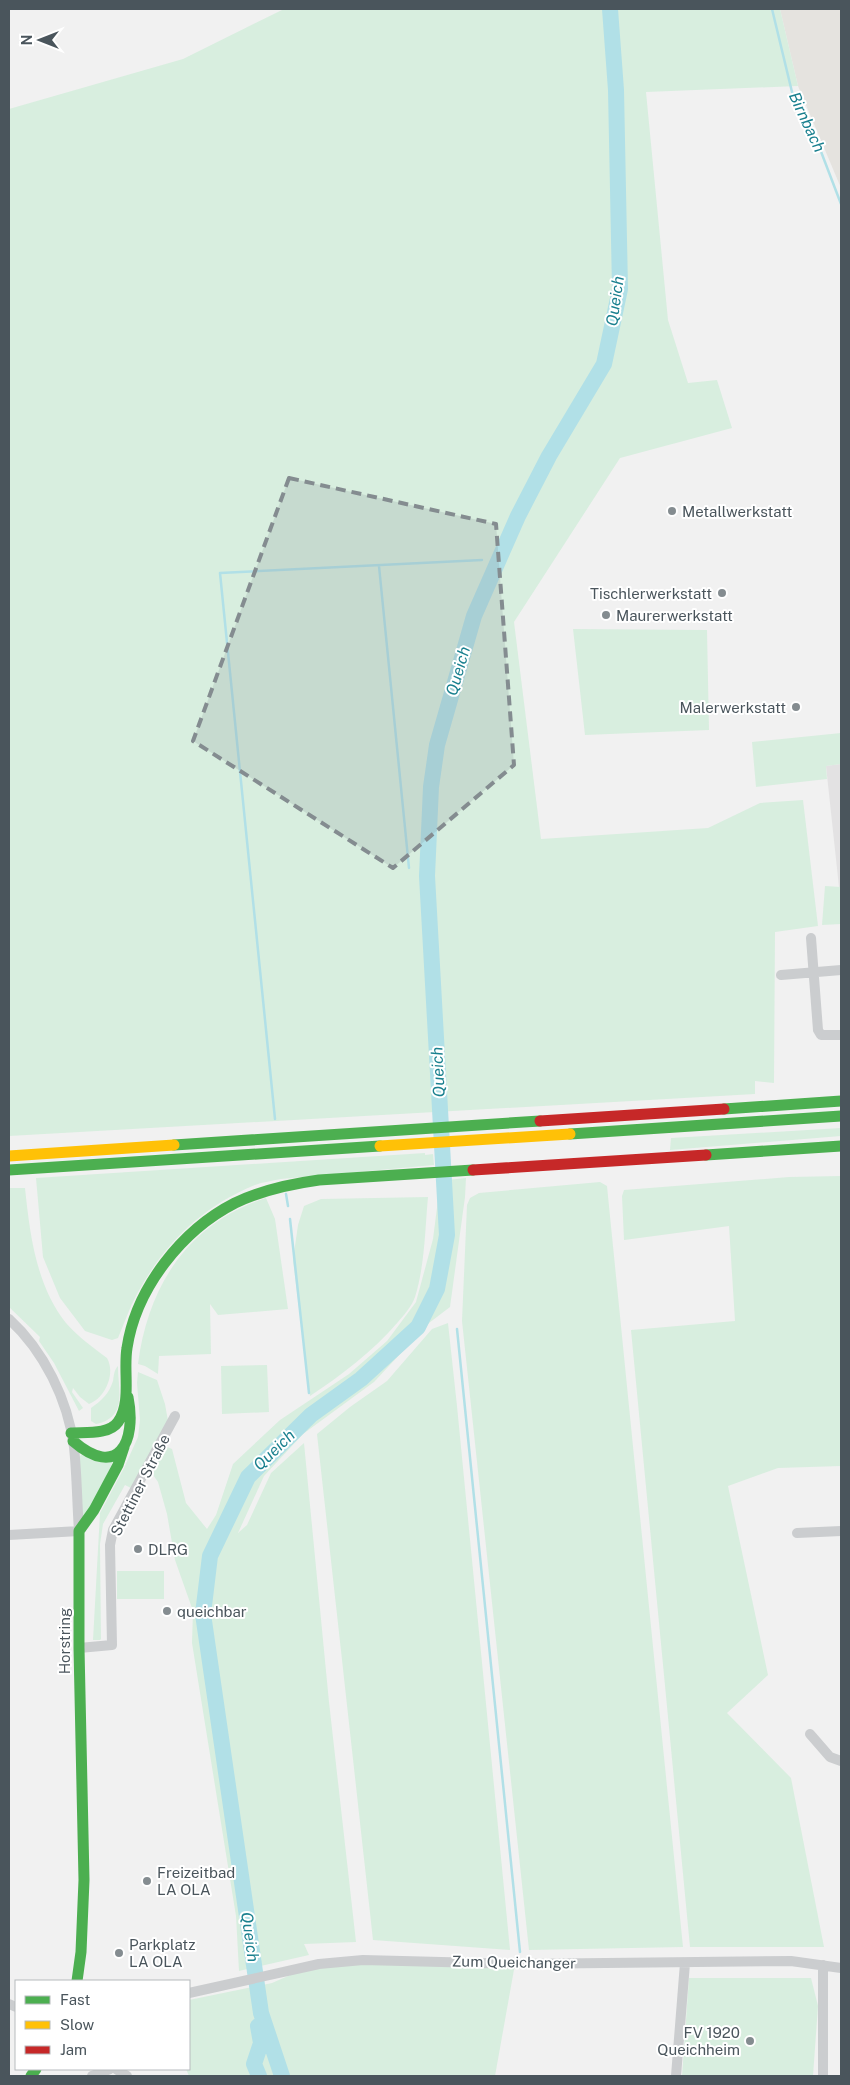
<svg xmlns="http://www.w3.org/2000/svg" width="850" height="2085" font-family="'Public Sans',sans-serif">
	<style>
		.commercial { fill: #e5e3df }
		.education { fill: #e3e2e3 }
		.green { fill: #d8eedf }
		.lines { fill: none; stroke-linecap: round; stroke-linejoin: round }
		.stream { stroke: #b1e0e7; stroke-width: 2.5 }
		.river { stroke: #b1e0e7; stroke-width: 16 }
		.street { stroke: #cbcdcf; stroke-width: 10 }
		.fast { stroke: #4caf50; stroke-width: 11 }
		.slow { stroke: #ffc107; stroke-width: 11 }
		.jam { stroke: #c62828; stroke-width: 11 }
		.marked { fill: #848c90; fill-opacity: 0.2; stroke: #848c90; stroke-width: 4; stroke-dasharray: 10 6; stroke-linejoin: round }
		.poi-dot { fill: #848c90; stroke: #fff; stroke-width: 2 }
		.labels { text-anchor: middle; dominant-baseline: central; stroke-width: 4; stroke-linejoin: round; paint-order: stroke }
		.poi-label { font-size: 15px; fill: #4a555c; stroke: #fff; text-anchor: start }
		.street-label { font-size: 15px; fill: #4a555c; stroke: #fff }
		.water-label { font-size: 16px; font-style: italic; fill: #1a808f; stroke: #fff }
	</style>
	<rect width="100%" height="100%" fill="#f1f1f1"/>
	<path class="commercial" d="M 780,9 L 841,9 L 841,188 L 798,86 Z"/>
	<path class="education" d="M 841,764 L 841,887 L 839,887 L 826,766 Z"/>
	<path class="green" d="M 284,9 L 780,9 L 798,86 L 646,92 L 668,320 L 688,383 L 717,380 L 732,428 L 620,458 L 514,622 L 541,839 L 708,828 L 760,803 L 803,800 L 818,926 L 775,932 L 774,1083 L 755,1081 L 755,1094 L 9,1136 L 9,109 L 183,59 Z
		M 573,629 L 707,630 L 709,730 L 585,735 Z
		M 841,733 L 841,764 L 826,766 L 827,779 L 756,787 L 752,742 Z
		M 825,886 L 841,887 L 841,924 L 822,925 Z
		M 841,1128 L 841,1136 L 670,1150 L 671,1138 Z
		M 425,1153 L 425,1155 L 433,1154 L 434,1165 L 281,1179 C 272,1181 263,1182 255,1185 C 201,1207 163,1245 136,1296 C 129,1309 124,1324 118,1338 L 112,1340 L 85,1331 L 60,1298 L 43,1257 L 36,1178 Z
		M 841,1176 L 841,1466 L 778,1468 L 728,1486 L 768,1675 L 727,1713 L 791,1778 L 824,1947 L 690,1947 L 631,1330 L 735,1321 L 729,1226 L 624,1240 L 622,1196 L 624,1190 L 789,1177 Z
		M 466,1178 L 465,1197 L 450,1307 L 429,1323 L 374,1382 L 303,1434 L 264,1476 L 238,1533 L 247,1525 L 271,1473 L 304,1443 L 329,1702 L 356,1942 L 304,1944 L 309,1955 L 239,1971 L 236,1916 L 192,1643 L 193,1611 L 175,1560 L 167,1514 L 158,1482 L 151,1472 L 165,1446 L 172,1449 L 186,1503 L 207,1529 L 216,1515 L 233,1464 L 280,1420 L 349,1374 L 387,1341 L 416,1302 L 433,1239 L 439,1192 L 438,1181 Z
		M 600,1182 L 607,1186 L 683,1947 L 529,1950 L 462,1321 L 467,1205 L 470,1198 L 479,1193 Z
		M 9,1188 L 25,1188 C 30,1235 36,1285 66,1323 C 77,1336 94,1348 107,1358 C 116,1374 105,1398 89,1404 L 80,1397 L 73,1388 L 72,1392 L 83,1408 L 79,1411 L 54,1363 L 39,1341 L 40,1337 L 9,1307 Z
		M 428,1197 C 425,1229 425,1265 415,1297 C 412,1306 404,1315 398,1322 C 372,1352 343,1374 310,1396 L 293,1260 L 298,1225 L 304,1206 L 321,1199 Z
		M 266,1198 L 275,1219 L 288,1309 L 218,1315 L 210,1304 L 211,1354 L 159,1356 L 158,1374 L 145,1366 L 138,1364 C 148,1286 188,1223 266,1198 Z
		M 448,1323 L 457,1406 L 510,1950 L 373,1940 L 317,1434 L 350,1407 L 387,1381 L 432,1329 Z
		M 267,1365 L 269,1412 L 222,1414 L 221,1366 Z
		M 118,1366 C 118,1391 128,1417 96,1424 L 91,1421 L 91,1408 C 101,1401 109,1394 113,1381 C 114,1375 114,1370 118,1366 Z
		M 138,1372 L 157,1380 L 165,1404 L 168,1421 L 131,1488 L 125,1485 L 103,1524 L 100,1544 L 101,1639 L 100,1640 L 93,1640 L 100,1513 L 124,1468 L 138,1437 L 140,1420 L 137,1383 Z
		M 84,1452 L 118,1452 L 79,1531 L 75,1461 Z
		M 117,1571 L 164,1571 L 164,1599 L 117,1599 Z
		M 328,1962 L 515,1964 L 495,2076 L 189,2076 L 186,2069 L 189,2069 L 189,2000 L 272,1983 L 311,1966 Z
		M 689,1978 L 811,1978 L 818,2006 L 813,2076 L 682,2076 Z"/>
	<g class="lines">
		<path class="stream" d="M 772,9 L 792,92 L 812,128 L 841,204
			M 497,559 L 499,559
			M 379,566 L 409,868
			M 275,1119 L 220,573 L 482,560
			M 286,1194 L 288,1206
			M 290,1219 L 309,1393
			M 457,1329 L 520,1952"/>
		<path class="river" d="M 258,2026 L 261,2043 L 254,2064 L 259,2076
			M 282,2076 L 261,2013 L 203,1614 L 210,1556 L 248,1477 L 311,1415 L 361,1379 L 418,1327 L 437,1289 L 447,1235 L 427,876 L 431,787 L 437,745 L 474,616 L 518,516 L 549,456 L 604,364 L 620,289 L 616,90 L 610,9"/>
		<path class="street" d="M 811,938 L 818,1030 L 821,1035 L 841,1035
			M 781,975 L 841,970
			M 9,1319 C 44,1351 68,1400 74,1447 C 77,1475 77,1503 79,1531 L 9,1535
			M 797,1533 L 841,1531
			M 79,1648 L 112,1645 L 110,1545 L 113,1530 L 175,1416
			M 810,1734 L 830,1757 L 841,1761
			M 823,1965 L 823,2076
			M 189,1993 L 319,1964 L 363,1960 L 515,1964 L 791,1961 L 841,1968
			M 9,2004 L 16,2007
			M 116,2069 L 127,2076
			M 92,2076 L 110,2069
			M 676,2076 L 685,1963"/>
		<path class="fast" d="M 724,1109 L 841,1101
			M 570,1134 L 841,1116
			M 174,1145 L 540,1121
			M 706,1155 L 841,1146
			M 9,1170 L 380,1146
			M 71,1433 C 85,1432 109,1435 118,1422 C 132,1402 123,1371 127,1348 C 136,1288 182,1230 235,1203 C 262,1190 290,1184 319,1180 L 473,1170
			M 73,1441 C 118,1480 137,1442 128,1397
			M 77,1981 L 81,1952 L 84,1880 L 79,1648 L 79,1531 L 94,1510 L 118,1465 L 124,1447
			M 31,2076 L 36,2069"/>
		<path class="slow" d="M 380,1146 L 570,1134
			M 9,1156 L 174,1145"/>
		<path class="jam" d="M 540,1121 L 724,1109
			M 473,1170 L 706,1155"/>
	</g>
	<path class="marked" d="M 289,478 L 496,524 L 514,765 L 393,868 L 193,741 Z"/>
	<g class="poi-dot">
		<circle cx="672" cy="511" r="5"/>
		<circle cx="722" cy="593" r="5"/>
		<circle cx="606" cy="615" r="5"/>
		<circle cx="796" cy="707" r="5"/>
		<circle cx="138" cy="1549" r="5"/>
		<circle cx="167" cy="1611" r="5"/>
		<circle cx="147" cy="1881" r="5"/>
		<circle cx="119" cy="1953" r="5"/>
		<circle cx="750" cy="2041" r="5"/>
	</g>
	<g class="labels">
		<g class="poi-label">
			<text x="682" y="511">Metallwerkstatt</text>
			<text x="712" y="593" text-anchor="end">Tischlerwerkstatt</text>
			<text x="616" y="615">Maurerwerkstatt</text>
			<text x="786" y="707" text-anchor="end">Malerwerkstatt</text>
			<text x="148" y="1549">DLRG</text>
			<text x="177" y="1611">queichbar</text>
			<text x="157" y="1872">Freizeitbad<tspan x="157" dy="17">LA OLA</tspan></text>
			<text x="129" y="1944">Parkplatz<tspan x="129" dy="17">LA OLA</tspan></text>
			<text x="740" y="2032" text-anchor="end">FV 1920<tspan x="740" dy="17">Queichheim</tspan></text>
		</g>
		<g class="street-label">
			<text transform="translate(140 1485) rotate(-63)">Stettiner Straße</text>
			<text transform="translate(64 1641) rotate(-90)">Horstring</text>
			<text transform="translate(514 1962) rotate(1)">Zum Queichanger</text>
		</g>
		<g class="water-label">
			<text transform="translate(807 122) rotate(65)">Birnbach</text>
			<text transform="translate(615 301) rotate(-82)">Queich</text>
			<text transform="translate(458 671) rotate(-74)">Queich</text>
			<text transform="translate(438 1072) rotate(-93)">Queich</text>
			<text transform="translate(274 1450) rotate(-44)">Queich</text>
			<text transform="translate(250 1937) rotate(82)">Queich</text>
		</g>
	</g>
	<rect width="850" height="2085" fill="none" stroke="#4a555c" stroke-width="20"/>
	<rect x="15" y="1980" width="175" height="90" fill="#ffffff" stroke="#b7bbbe"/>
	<rect x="25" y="1996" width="25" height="8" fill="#4caf50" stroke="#b7bbbe"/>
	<text x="60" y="2005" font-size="15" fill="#4a555c">Fast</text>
	<rect x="25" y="2021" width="25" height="8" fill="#ffc107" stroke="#b7bbbe"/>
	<text x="60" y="2030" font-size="15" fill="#4a555c">Slow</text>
	<rect x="25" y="2046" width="25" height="8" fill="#c62828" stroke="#b7bbbe"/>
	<text x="60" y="2055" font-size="15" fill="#4a555c">Jam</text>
	<g transform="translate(40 40) rotate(270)" stroke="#ffffff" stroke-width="4" paint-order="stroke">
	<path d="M0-4L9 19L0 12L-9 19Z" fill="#4a555c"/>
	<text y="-8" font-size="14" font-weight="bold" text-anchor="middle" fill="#4a555c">N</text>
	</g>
</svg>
